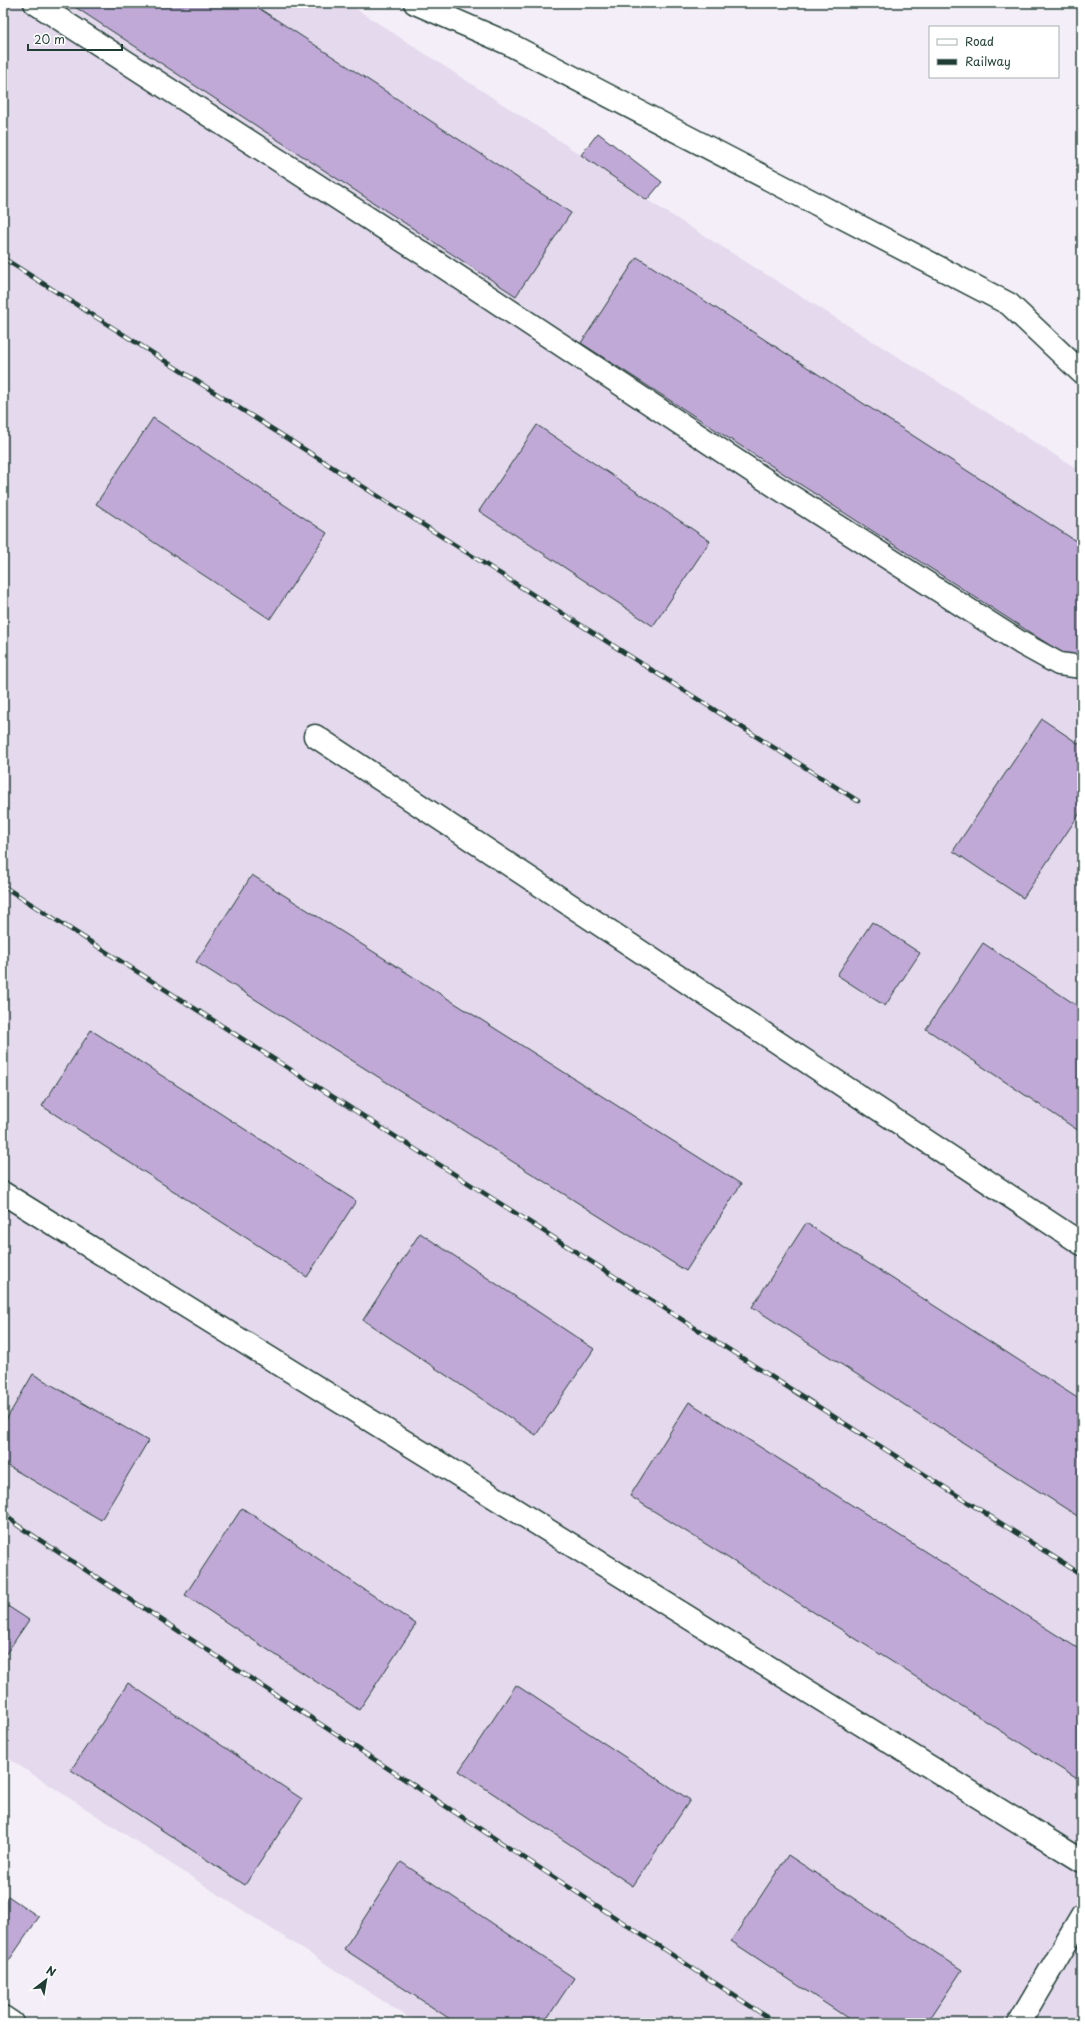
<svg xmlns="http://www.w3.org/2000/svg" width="1085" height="2026" font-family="'Playpen Sans',sans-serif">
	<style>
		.built { fill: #e4d9ed }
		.building { fill: #c1a9d7; stroke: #1f3d34 }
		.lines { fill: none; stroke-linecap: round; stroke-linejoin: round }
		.minor-casing { stroke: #1f3d34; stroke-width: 25 }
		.minor { stroke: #fff; stroke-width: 22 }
		.rail-casing { stroke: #1f3d34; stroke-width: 4.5 }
		.rail { stroke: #fff; stroke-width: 3; stroke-dasharray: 9; stroke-linecap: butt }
	</style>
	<rect width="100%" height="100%" fill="#f3eef7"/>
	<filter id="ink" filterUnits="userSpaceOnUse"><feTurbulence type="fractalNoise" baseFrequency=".025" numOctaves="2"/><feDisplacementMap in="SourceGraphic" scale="8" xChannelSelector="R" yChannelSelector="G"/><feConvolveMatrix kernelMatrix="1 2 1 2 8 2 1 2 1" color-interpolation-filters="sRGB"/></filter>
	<g filter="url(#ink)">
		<path class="built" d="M 3,3 L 347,3 L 581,155 L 647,200 L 1082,472 L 1082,2023 L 417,2023 L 3,1755 Z"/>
		<path class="building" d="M 69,3 L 251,3 L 571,213 L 516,296 Z
			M 598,133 L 662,182 L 647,200 L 581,155 Z
			M 637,257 L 1082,545 L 1082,666 L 581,343 Z
			M 153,418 L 327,533 L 270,619 L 96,504 Z
			M 537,425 L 710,541 L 653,626 L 479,511 Z
			M 1042,719 L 1082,746 L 1082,810 L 1023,898 L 953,851 Z
			M 252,875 L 741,1184 L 686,1271 L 196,962 Z
			M 872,922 L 920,953 L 885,1006 L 837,975 Z
			M 983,943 L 1082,1009 L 1082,1133 L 926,1029 Z
			M 91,1030 L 356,1201 L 307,1277 L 42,1106 Z
			M 806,1223 L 1082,1401 L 1082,1519 L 752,1307 Z
			M 420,1233 L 594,1349 L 536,1435 L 363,1320 Z
			M 33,1374 L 148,1441 L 101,1520 L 3,1463 L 3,1425 Z
			M 689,1402 L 1082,1651 L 1082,1782 L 630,1496 Z
			M 242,1508 L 416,1624 L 359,1710 L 185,1595 Z
			M 3,1603 L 29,1620 L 3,1658 Z
			M 128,1683 L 302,1799 L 245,1885 L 71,1770 Z
			M 516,1685 L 690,1800 L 633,1886 L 459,1771 Z
			M 788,1855 L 962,1970 L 927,2023 L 855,2023 L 731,1941 Z
			M 401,1862 L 574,1978 L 544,2023 L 456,2023 L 344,1949 Z
			M 8,1896 L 39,1917 L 3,1969 L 3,1903 Z"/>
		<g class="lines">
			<defs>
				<path id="minor" d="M 35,3 L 430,258 L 758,475 L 1021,643 L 1059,664 L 1082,667
					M 415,3 L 507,43 L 1009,304 L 1082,373
					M 315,736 L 1082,1244
					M 3,1193 L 1082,1861
					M 3,2017 L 12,2023
					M 1019,2023 L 1082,1916"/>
			</defs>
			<use href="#minor" class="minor-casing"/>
			<use href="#minor" class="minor"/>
			<defs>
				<path id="rail" d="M 3,258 L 858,801
					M 3,886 L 1082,1575
					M 3,1511 L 17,1525 L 776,2023"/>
			</defs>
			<use href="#rail" class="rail-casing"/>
			<use href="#rail" class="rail"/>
		</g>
	</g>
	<rect width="1085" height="2026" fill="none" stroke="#fff" stroke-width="16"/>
	<rect x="8" y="8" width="1069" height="2010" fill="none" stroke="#1f3d34" stroke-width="1.5" filter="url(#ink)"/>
	<rect x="929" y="26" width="130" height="52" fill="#ffffff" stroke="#a5b1ae"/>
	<rect x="937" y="39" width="20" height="6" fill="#ffffff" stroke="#a5b1ae"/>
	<text x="965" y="46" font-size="12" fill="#1f3d34">Road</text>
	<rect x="937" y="59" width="20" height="6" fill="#1f3d34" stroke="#a5b1ae"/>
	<text x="965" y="66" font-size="12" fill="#1f3d34">Railway</text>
	<g transform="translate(46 1980) rotate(31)" stroke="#ffffff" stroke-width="3" paint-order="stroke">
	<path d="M0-3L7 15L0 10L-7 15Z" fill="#1f3d34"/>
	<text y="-6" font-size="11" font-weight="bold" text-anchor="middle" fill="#1f3d34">N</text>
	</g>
	<path d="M28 44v6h94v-6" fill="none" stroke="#1f3d34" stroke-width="2"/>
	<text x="34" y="44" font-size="12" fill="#1f3d34" stroke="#ffffff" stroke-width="3" paint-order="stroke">20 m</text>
</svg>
